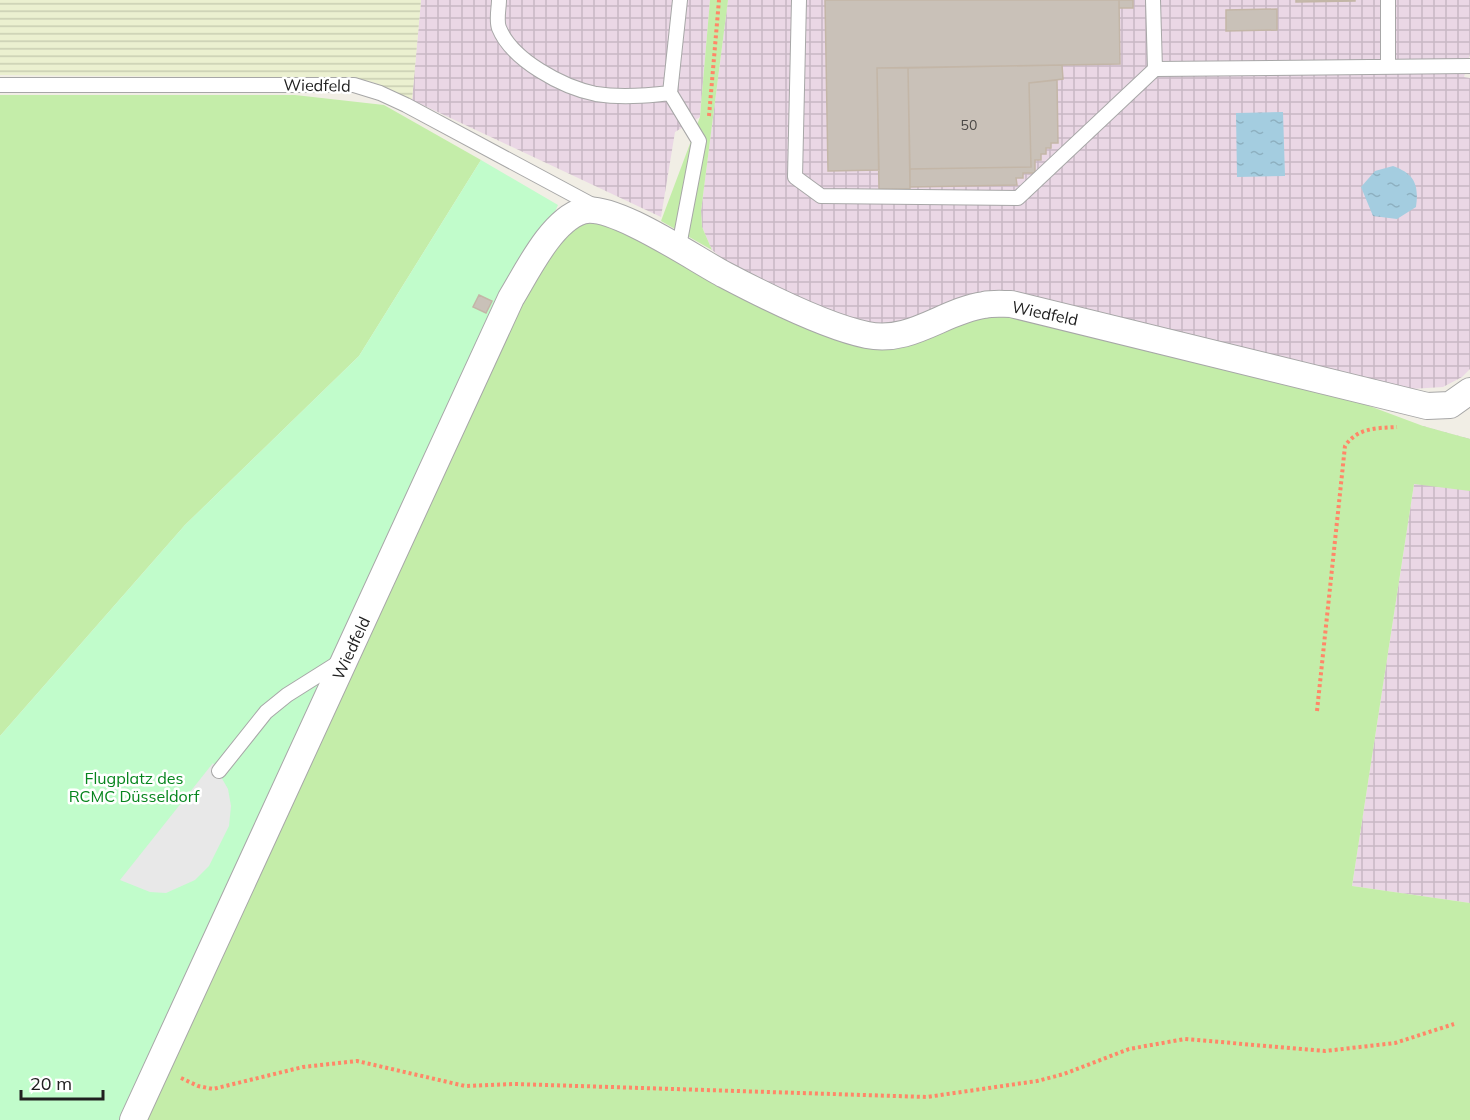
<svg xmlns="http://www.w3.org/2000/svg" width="1470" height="1120" font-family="Mulish,sans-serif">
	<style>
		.industrial { fill: url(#industrial-grid) }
		.farmland { fill: url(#farmland-rules) }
		.grass { fill: #c4eda9 }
		.park { fill: #c1fccb }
		.parking { fill: #e8e8e8 }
		.water { fill: url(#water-ripples) }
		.building { fill: #c9c1b8; stroke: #c3b6a7; stroke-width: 1.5 }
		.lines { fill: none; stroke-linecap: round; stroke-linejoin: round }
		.service-casing { stroke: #a7a7a7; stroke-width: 16 }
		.minor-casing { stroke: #a7a7a7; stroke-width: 28 }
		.path { stroke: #ff8768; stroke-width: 4; stroke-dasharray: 3 3; stroke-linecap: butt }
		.service { stroke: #fff; stroke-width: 14 }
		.minor { stroke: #fff; stroke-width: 26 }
		.labels { text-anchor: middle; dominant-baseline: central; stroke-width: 5; stroke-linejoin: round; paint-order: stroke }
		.number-label { font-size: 14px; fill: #4a4846 }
		.street-label { font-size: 16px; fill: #202020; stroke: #fff }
		.park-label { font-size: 16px; fill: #06851d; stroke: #fff }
	</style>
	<defs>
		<pattern id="industrial-grid" width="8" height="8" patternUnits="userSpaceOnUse" patternTransform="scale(1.5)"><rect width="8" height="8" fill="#ead7e5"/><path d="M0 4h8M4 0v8" fill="none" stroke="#c8b8c4"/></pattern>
		<pattern id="farmland-rules" width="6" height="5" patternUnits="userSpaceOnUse" patternTransform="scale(1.5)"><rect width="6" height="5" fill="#ebf0d0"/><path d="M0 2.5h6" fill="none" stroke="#c9ceb2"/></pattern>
		<pattern id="water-ripples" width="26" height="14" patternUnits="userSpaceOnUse" patternTransform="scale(1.5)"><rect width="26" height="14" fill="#a4cde0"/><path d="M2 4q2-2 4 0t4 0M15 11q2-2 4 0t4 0" fill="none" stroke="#8db0c0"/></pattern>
	</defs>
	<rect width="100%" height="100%" fill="#f1eee5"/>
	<path class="industrial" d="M 421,0 L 710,0 L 700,117 L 675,132 L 661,217 L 412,100 Z
		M 728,0 L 1470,0 L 1470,54 L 1464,77 L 1470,78 L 1470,369 L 1462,377 L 1443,387 L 1395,390 L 902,323 L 862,324 L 735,269 L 712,250 L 702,227 L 701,211 Z
		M 1423,426 L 1470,439 L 1470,903 L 1352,886 Z"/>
	<path class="farmland" d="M 0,0 L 421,0 L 412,100 L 373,82 L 339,78 L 0,75 Z"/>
	<path class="grass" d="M 710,0 L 728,0 L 701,211 L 702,227 L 712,250 L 661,221 L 700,117 Z
		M 0,95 L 295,95 L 384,105 L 481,160 L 359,356 L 185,525 L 0,736 Z
		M 609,221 L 842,335 L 989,315 L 1062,321 L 1348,398 L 1423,426 L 1470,439 L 1470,491 L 1414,484 L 1352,886 L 1470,903 L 1470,1120 L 141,1120 L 517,297 L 554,244 L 577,223 Z"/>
	<path class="park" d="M 481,160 L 558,205 L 128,1120 L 0,1120 L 0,736 L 185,525 L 359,356 Z"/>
	<path class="parking" d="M 213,763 L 228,789 L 231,806 L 229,826 L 209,866 L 195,880 L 166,893 L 150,892 L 120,880 Z"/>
	<path class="water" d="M 1283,112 L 1285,176 L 1237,177 L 1236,113 Z
		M 1393,166 C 1415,174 1419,185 1416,207 L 1397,219 L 1373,216 L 1361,187 L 1375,171 Z"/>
	<path class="building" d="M 825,0 L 1119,0 L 1120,64 L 877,68 L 879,170 L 828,171 Z
		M 1119,0 L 1133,0 L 1133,8 L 1119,8 Z
		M 1296,0 L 1355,0 L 1355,1 L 1296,2 Z
		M 1277,9 L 1277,30 L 1226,31 L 1226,10 Z
		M 1062,65 L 1063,79 L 1029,83 L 1031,167 L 910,169 L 908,68 Z
		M 877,68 L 908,68 L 910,189 L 879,189 Z
		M 1057,80 L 1058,143 L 1051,143 L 1051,148 L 1046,148 L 1046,154 L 1041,154 L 1041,160 L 1035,160 L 1035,173 L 1023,173 L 1023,178 L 1016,178 L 1017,185 L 910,187 L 910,169 L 1031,167 L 1029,83 Z
		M 479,295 L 492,301 L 486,313 L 473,307 Z"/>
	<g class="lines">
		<defs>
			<path id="service" d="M 499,0 C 499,8 496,20 499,28 C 512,60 562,87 596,94 C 621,98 645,96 670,93
				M 799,0 L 795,177 L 821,196 L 1018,198 L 1155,69 L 1470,66
				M 1153,0 L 1155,69
				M 1388,65 L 1388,0
				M 0,85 L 354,85 L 380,93 L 406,105 L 596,207
				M 679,246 L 699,141 L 670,93 L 680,0
				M 219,771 L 266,712 L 287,695 L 341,661"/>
			<path id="minor" d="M 133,1120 L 511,298 C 527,272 551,221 582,211 C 612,202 696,260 725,275 C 763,295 827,327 867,335 C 911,344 943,311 984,305 C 993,303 1002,304 1011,304 L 1427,406 L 1450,405 L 1470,391"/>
		</defs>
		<use href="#service" class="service-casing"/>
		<use href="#minor" class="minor-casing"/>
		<path class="path" d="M 709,116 L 719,0
			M 1317,711 L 1345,446 C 1357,428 1376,428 1397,427
			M 181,1078 L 198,1086 L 213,1089 L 303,1067 L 357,1061 L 465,1086 L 515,1084 L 927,1097 L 1037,1081 L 1064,1074 L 1129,1049 L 1185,1039 L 1325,1051 L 1395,1043 L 1454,1024"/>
		<use href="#service" class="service"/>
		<use href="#minor" class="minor"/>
	</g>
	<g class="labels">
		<g class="number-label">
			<text x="969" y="125">50</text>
		</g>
		<g class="street-label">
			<text transform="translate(317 85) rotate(1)">Wiedfeld</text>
			<text transform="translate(1045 313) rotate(12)">Wiedfeld</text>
			<text transform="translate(351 648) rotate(-65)">Wiedfeld</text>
		</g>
		<g class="park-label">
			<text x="134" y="778">Flugplatz des<tspan x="134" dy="18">RCMC Düsseldorf</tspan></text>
		</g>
	</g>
	<path d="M21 1090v9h82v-9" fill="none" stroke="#202020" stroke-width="3"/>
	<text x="30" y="1090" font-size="18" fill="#202020" stroke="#ffffff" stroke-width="4.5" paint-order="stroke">20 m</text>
</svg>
